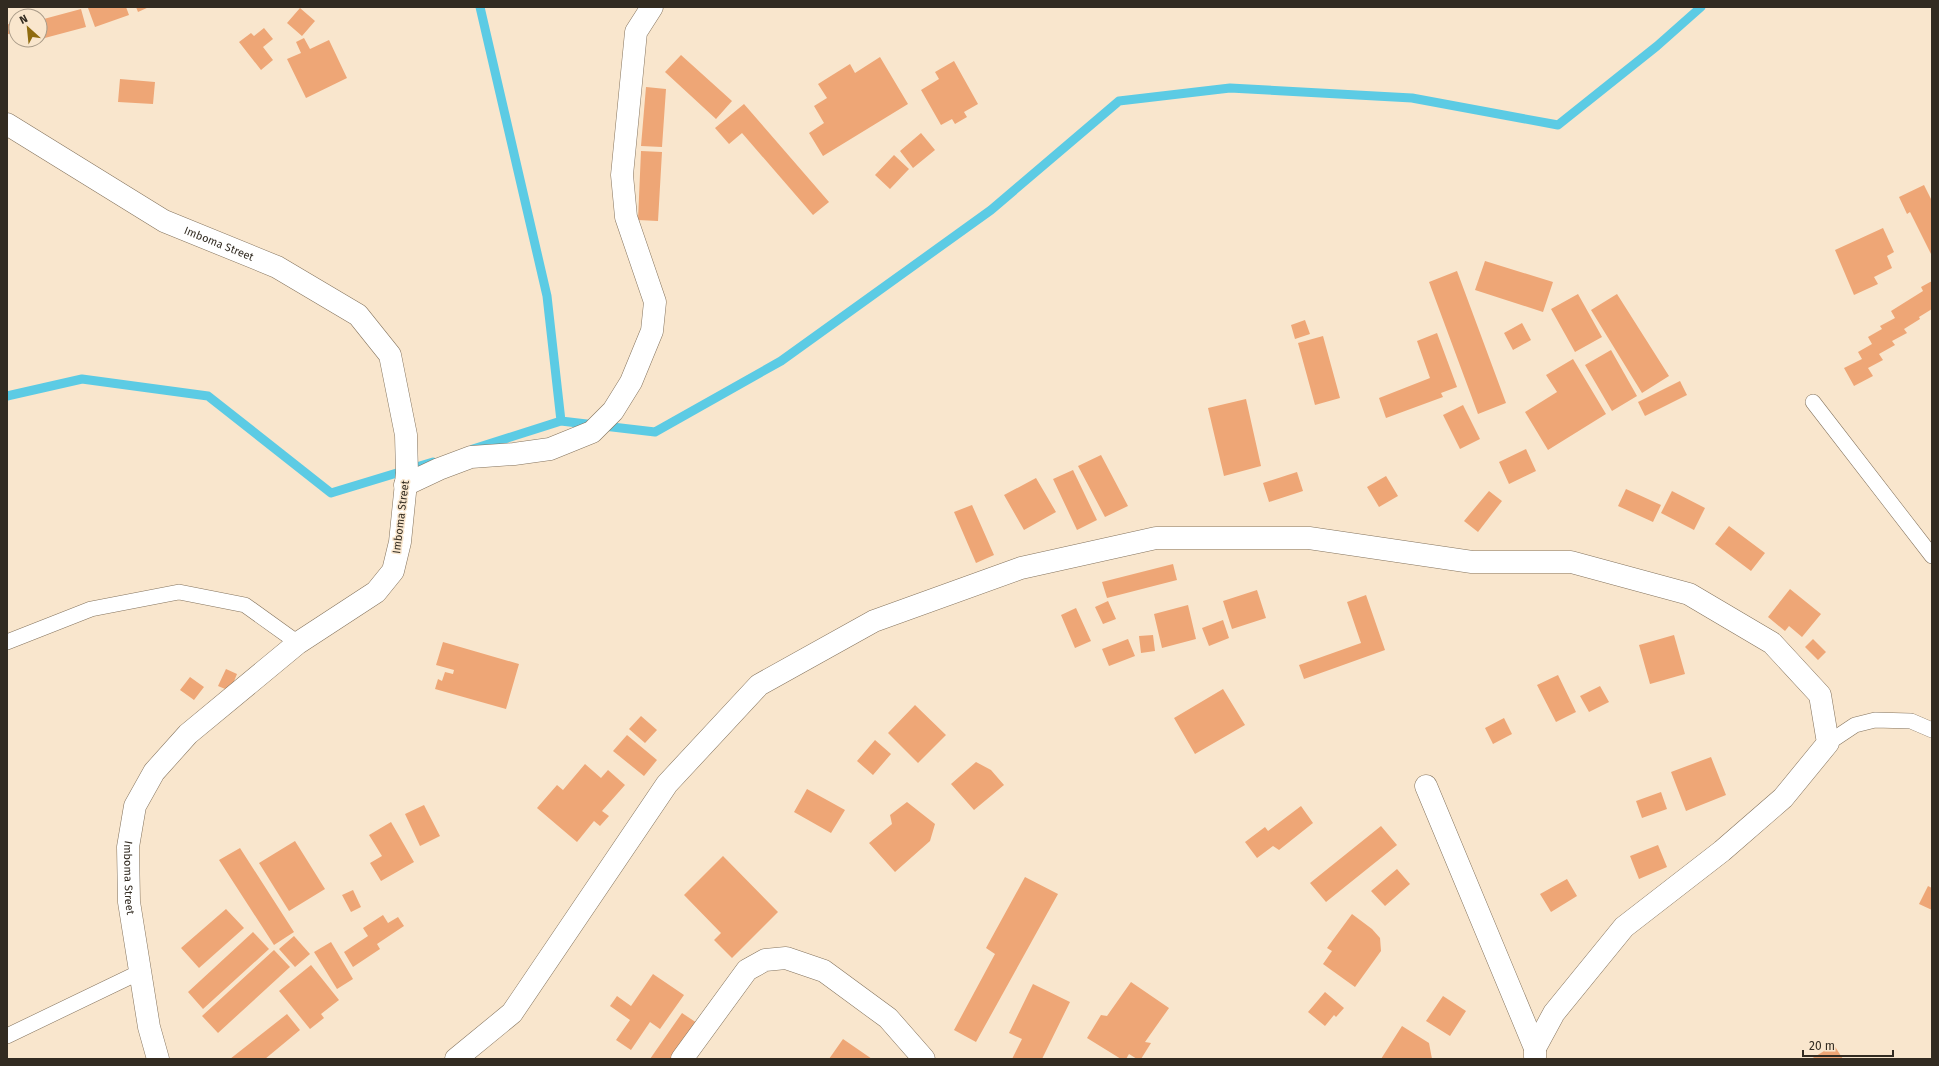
<svg xmlns="http://www.w3.org/2000/svg" width="1939" height="1066" font-family="'Fira Sans',sans-serif">
	<style>
		.lines { fill: none; stroke-linecap: round; stroke-linejoin: round }
		.stream { stroke: #5ccbe4; stroke-width: 9 }
		.building { fill: #eea676 }
		.service-casing { stroke: #84735d; stroke-width: 16 }
		.minor-casing { stroke: #84735d; stroke-width: 23 }
		.service { stroke: #fff; stroke-width: 15 }
		.minor { stroke: #fff; stroke-width: 22 }
		.labels { text-anchor: middle; dominant-baseline: central; stroke-width: 3; stroke-linejoin: round; paint-order: stroke }
		.street-label { font-size: 11px; fill: #322b21; stroke: #f9e6cd }
	</style>
	<rect width="100%" height="100%" fill="#f9e6cd"/>
	<g class="lines">
		<path class="stream" d="M 480,7 L 547,296 L 561,421
			M 7,396 L 82,379 L 208,396 L 331,493 L 433,462
			M 473,449 L 561,421 L 655,432 L 781,361 L 991,210 L 1119,101 L 1230,88 L 1412,98 L 1558,125 L 1657,46 L 1701,7"/>
	</g>
	<path class="building" d="M 126,7 L 129,15 L 95,27 L 88,8 Z
		M 136,7 L 149,7 L 138,12 Z
		M 300,8 L 315,21 L 302,36 L 287,23 Z
		M 81,9 L 86,27 L 41,39 L 40,20 Z
		M 7,24 L 16,25 L 16,34 L 7,34 Z
		M 264,28 L 273,39 L 263,47 L 273,60 L 261,70 L 239,42 L 251,33 L 254,36 Z
		M 304,38 L 310,49 L 329,40 L 347,78 L 306,98 L 287,59 L 301,53 L 296,42 Z
		M 681,55 L 732,101 L 716,119 L 665,72 Z
		M 880,57 L 908,104 L 823,156 L 809,133 L 824,123 L 814,106 L 827,98 L 818,84 L 850,64 L 855,73 Z
		M 954,61 L 978,104 L 964,112 L 967,117 L 955,124 L 952,119 L 941,125 L 921,90 L 939,79 L 935,72 Z
		M 120,79 L 155,82 L 153,104 L 118,102 Z
		M 646,87 L 666,89 L 662,147 L 641,146 Z
		M 744,104 L 829,202 L 813,215 L 742,133 L 729,144 L 715,128 Z
		M 921,133 L 935,150 L 913,168 L 900,151 Z
		M 641,151 L 662,152 L 658,221 L 638,220 Z
		M 894,155 L 909,169 L 890,189 L 875,175 Z
		M 1924,185 L 1932,201 L 1932,256 L 1910,212 L 1907,214 L 1899,197 Z
		M 1883,228 L 1894,252 L 1887,256 L 1892,268 L 1874,277 L 1878,284 L 1854,295 L 1835,250 Z
		M 1485,261 L 1553,282 L 1543,312 L 1475,290 Z
		M 1457,271 L 1506,403 L 1478,414 L 1429,282 Z
		M 1932,281 L 1932,309 L 1919,317 L 1920,319 L 1904,329 L 1907,333 L 1892,341 L 1895,345 L 1879,354 L 1883,360 L 1868,368 L 1873,376 L 1854,386 L 1844,368 L 1862,359 L 1858,352 L 1872,344 L 1868,337 L 1882,329 L 1880,326 L 1895,318 L 1891,311 L 1923,291 L 1921,287 Z
		M 1578,294 L 1602,337 L 1575,352 L 1551,309 Z
		M 1617,294 L 1669,376 L 1642,393 L 1591,310 Z
		M 1305,320 L 1310,334 L 1295,339 L 1291,325 Z
		M 1522,323 L 1531,340 L 1513,350 L 1504,333 Z
		M 1437,333 L 1457,387 L 1441,393 L 1443,397 L 1386,418 L 1379,398 L 1430,378 L 1417,341 Z
		M 1323,336 L 1340,398 L 1315,405 L 1298,343 Z
		M 1611,350 L 1637,396 L 1612,411 L 1585,365 Z
		M 1573,359 L 1606,414 L 1548,450 L 1525,412 L 1557,392 L 1546,375 Z
		M 1680,381 L 1687,395 L 1645,416 L 1638,402 Z
		M 1246,399 L 1261,466 L 1224,476 L 1208,408 Z
		M 1463,405 L 1480,439 L 1460,449 L 1443,415 Z
		M 1526,449 L 1536,471 L 1509,484 L 1499,462 Z
		M 1101,455 L 1128,506 L 1105,517 L 1078,466 Z
		M 1073,470 L 1097,520 L 1077,530 L 1053,479 Z
		M 1297,472 L 1303,491 L 1269,502 L 1263,483 Z
		M 1386,476 L 1398,496 L 1379,507 L 1367,487 Z
		M 1036,478 L 1056,512 L 1024,530 L 1004,495 Z
		M 1626,489 L 1661,505 L 1653,522 L 1618,506 Z
		M 1489,491 L 1502,501 L 1478,532 L 1464,521 Z
		M 1672,491 L 1705,508 L 1694,530 L 1661,513 Z
		M 972,505 L 994,555 L 976,563 L 954,512 Z
		M 1729,526 L 1765,553 L 1751,571 L 1715,544 Z
		M 1173,564 L 1177,580 L 1107,598 L 1102,582 Z
		M 1790,589 L 1821,614 L 1802,637 L 1789,626 L 1785,631 L 1768,617 Z
		M 1257,590 L 1266,618 L 1232,629 L 1223,601 Z
		M 1366,595 L 1385,650 L 1304,679 L 1299,665 L 1361,643 L 1347,602 Z
		M 1108,601 L 1116,619 L 1103,624 L 1095,607 Z
		M 1188,605 L 1196,639 L 1162,648 L 1154,614 Z
		M 1076,608 L 1091,641 L 1075,648 L 1061,615 Z
		M 1223,620 L 1229,638 L 1209,646 L 1202,628 Z
		M 1153,635 L 1155,651 L 1141,653 L 1139,636 Z
		M 1674,635 L 1685,674 L 1650,684 L 1639,645 Z
		M 1128,639 L 1135,656 L 1109,666 L 1102,649 Z
		M 1813,639 L 1826,652 L 1818,660 L 1805,647 Z
		M 443,642 L 519,664 L 506,709 L 435,689 L 438,679 L 442,681 L 445,672 L 453,674 L 454,670 L 436,665 Z
		M 226,669 L 237,674 L 230,691 L 218,686 Z
		M 1558,675 L 1576,712 L 1556,722 L 1537,685 Z
		M 190,677 L 204,687 L 194,700 L 180,690 Z
		M 1600,686 L 1609,702 L 1589,712 L 1580,696 Z
		M 1223,689 L 1245,725 L 1195,754 L 1174,718 Z
		M 915,705 L 946,735 L 918,763 L 888,733 Z
		M 641,716 L 657,730 L 645,743 L 629,729 Z
		M 1504,718 L 1512,734 L 1493,744 L 1485,728 Z
		M 627,735 L 657,760 L 644,776 L 613,751 Z
		M 875,740 L 891,754 L 873,775 L 857,761 Z
		M 1711,757 L 1726,795 L 1686,811 L 1671,772 Z
		M 976,762 L 991,770 L 1004,785 L 974,810 L 951,784 Z
		M 585,764 L 601,778 L 608,770 L 625,785 L 602,811 L 609,816 L 600,826 L 594,821 L 577,842 L 537,808 L 557,785 L 563,790 Z
		M 807,789 L 845,810 L 831,833 L 794,812 Z
		M 1661,792 L 1667,809 L 1642,818 L 1636,801 Z
		M 907,802 L 935,824 L 930,841 L 895,872 L 869,843 L 892,824 L 890,815 Z
		M 424,805 L 440,836 L 420,846 L 405,814 Z
		M 1301,806 L 1313,823 L 1279,850 L 1273,846 L 1257,858 L 1245,842 L 1265,827 L 1268,831 Z
		M 391,822 L 414,862 L 381,881 L 370,863 L 382,856 L 369,835 Z
		M 1381,826 L 1397,845 L 1326,902 L 1310,883 Z
		M 295,841 L 325,889 L 289,911 L 259,863 Z
		M 1658,845 L 1667,867 L 1639,879 L 1630,856 Z
		M 240,848 L 294,932 L 274,945 L 219,860 Z
		M 723,856 L 778,912 L 732,958 L 714,940 L 721,933 L 684,895 Z
		M 1397,869 L 1410,884 L 1385,906 L 1371,891 Z
		M 1025,877 L 1058,894 L 976,1042 L 954,1030 L 995,954 L 986,948 Z
		M 1567,879 L 1577,896 L 1551,912 L 1540,894 Z
		M 1928,886 L 1932,888 L 1932,910 L 1919,904 Z
		M 353,890 L 361,907 L 351,912 L 342,895 Z
		M 226,909 L 244,928 L 199,968 L 181,948 Z
		M 1352,914 L 1372,929 L 1380,938 L 1381,951 L 1355,987 L 1323,964 L 1332,951 L 1327,948 Z
		M 383,915 L 388,923 L 398,917 L 404,926 L 377,944 L 380,949 L 353,967 L 344,952 L 368,936 L 363,928 Z
		M 253,932 L 269,949 L 203,1009 L 188,992 Z
		M 294,936 L 310,954 L 295,967 L 279,949 Z
		M 331,942 L 353,979 L 337,989 L 314,952 Z
		M 274,950 L 290,967 L 218,1033 L 202,1016 Z
		M 311,965 L 339,1000 L 321,1014 L 324,1018 L 310,1029 L 279,991 Z
		M 653,974 L 684,995 L 660,1029 L 650,1022 L 631,1050 L 616,1040 L 630,1020 L 610,1006 L 617,996 L 631,1006 Z
		M 1131,982 L 1169,1008 L 1145,1042 L 1151,1043 L 1141,1059 L 1137,1059 L 1129,1054 L 1126,1059 L 1121,1059 L 1087,1038 L 1101,1015 L 1107,1016 Z
		M 1033,984 L 1070,1002 L 1042,1059 L 1012,1059 L 1022,1039 L 1009,1033 Z
		M 1325,992 L 1344,1008 L 1336,1017 L 1334,1015 L 1325,1026 L 1308,1012 Z
		M 1443,996 L 1466,1011 L 1450,1036 L 1426,1021 Z
		M 682,1013 L 700,1025 L 676,1059 L 650,1059 Z
		M 287,1014 L 300,1030 L 265,1059 L 230,1059 Z
		M 1402,1026 L 1429,1043 L 1432,1059 L 1381,1059 Z
		M 843,1039 L 872,1059 L 829,1059 Z
		M 1834,1045 L 1843,1059 L 1811,1059 Z"/>
	<g class="lines">
		<defs>
			<path id="service" d="M 1813,402 L 1932,556
				M 7,642 L 91,609 L 179,592 L 245,605 L 298,643
				M 1828,743 L 1855,725 L 1875,720 L 1911,721 L 1932,730
				M 7,1036 L 140,972"/>
			<g id="minor">
				<path id="s1" d="M 7,124 L 164,221 L 277,267 L 358,315 L 390,355 L 406,435 L 407,473 L 400,542 L 393,571 L 376,592 L 298,643 L 188,734 L 154,772 L 135,806 L 128,847 L 129,902 L 149,1027 L 158,1059"/>
				<path d="M 405,485 L 439,469 L 471,457 L 514,454 L 550,449 L 592,432 L 613,411 L 631,382 L 652,331 L 655,302 L 626,217 L 622,175 L 636,32 L 652,7"/>
				<path d="M 1426,786 L 1535,1048 L 1535,1057"/>
				<path d="M 456,1059 L 512,1013 L 667,784 L 759,685 L 874,621 L 1021,568 L 1156,538 L 1309,538 L 1472,562 L 1571,562 L 1689,594 L 1772,643 L 1820,695 L 1828,743 L 1783,798 L 1722,851 L 1624,927 L 1554,1013 L 1535,1048"/>
				<path d="M 682,1059 L 747,970 L 765,960 L 786,958 L 824,971 L 888,1018 L 924,1059"/>
			</g>
		</defs>
		<use href="#service" class="service-casing"/>
		<use href="#minor" class="minor-casing"/>
		<use href="#service" class="service"/>
		<use href="#minor" class="minor"/>
	</g>
	<g class="labels">
		<g class="street-label">
			<text stroke="none"><textPath href="#s1" startOffset="244">Imboma Street</textPath></text>
			<text transform="translate(401 517) rotate(-83)">Imboma Street</text>
			<text stroke="none"><textPath href="#s1" startOffset="1096">Imboma Street</textPath></text>
		</g>
	</g>
	<rect width="1939" height="1066" fill="none" stroke="#322b21" stroke-width="16"/>
	<g transform="translate(28 28) rotate(333)"><circle r="19" fill="#f9e6cd" stroke="#a99b88"/>
	<path d="M0-3L7 15L0 10L-7 15Z" fill="#8f6b0f"/>
	<text y="-6" font-size="11" font-weight="bold" text-anchor="middle" fill="#322b21">N</text>
	</g>
	<path d="M1803 1050v6h90v-6" fill="none" stroke="#322b21" stroke-width="2"/>
	<text x="1809" y="1050" font-size="12" fill="#322b21" stroke="#f9e6cd" stroke-width="3" paint-order="stroke">20 m</text>
</svg>
